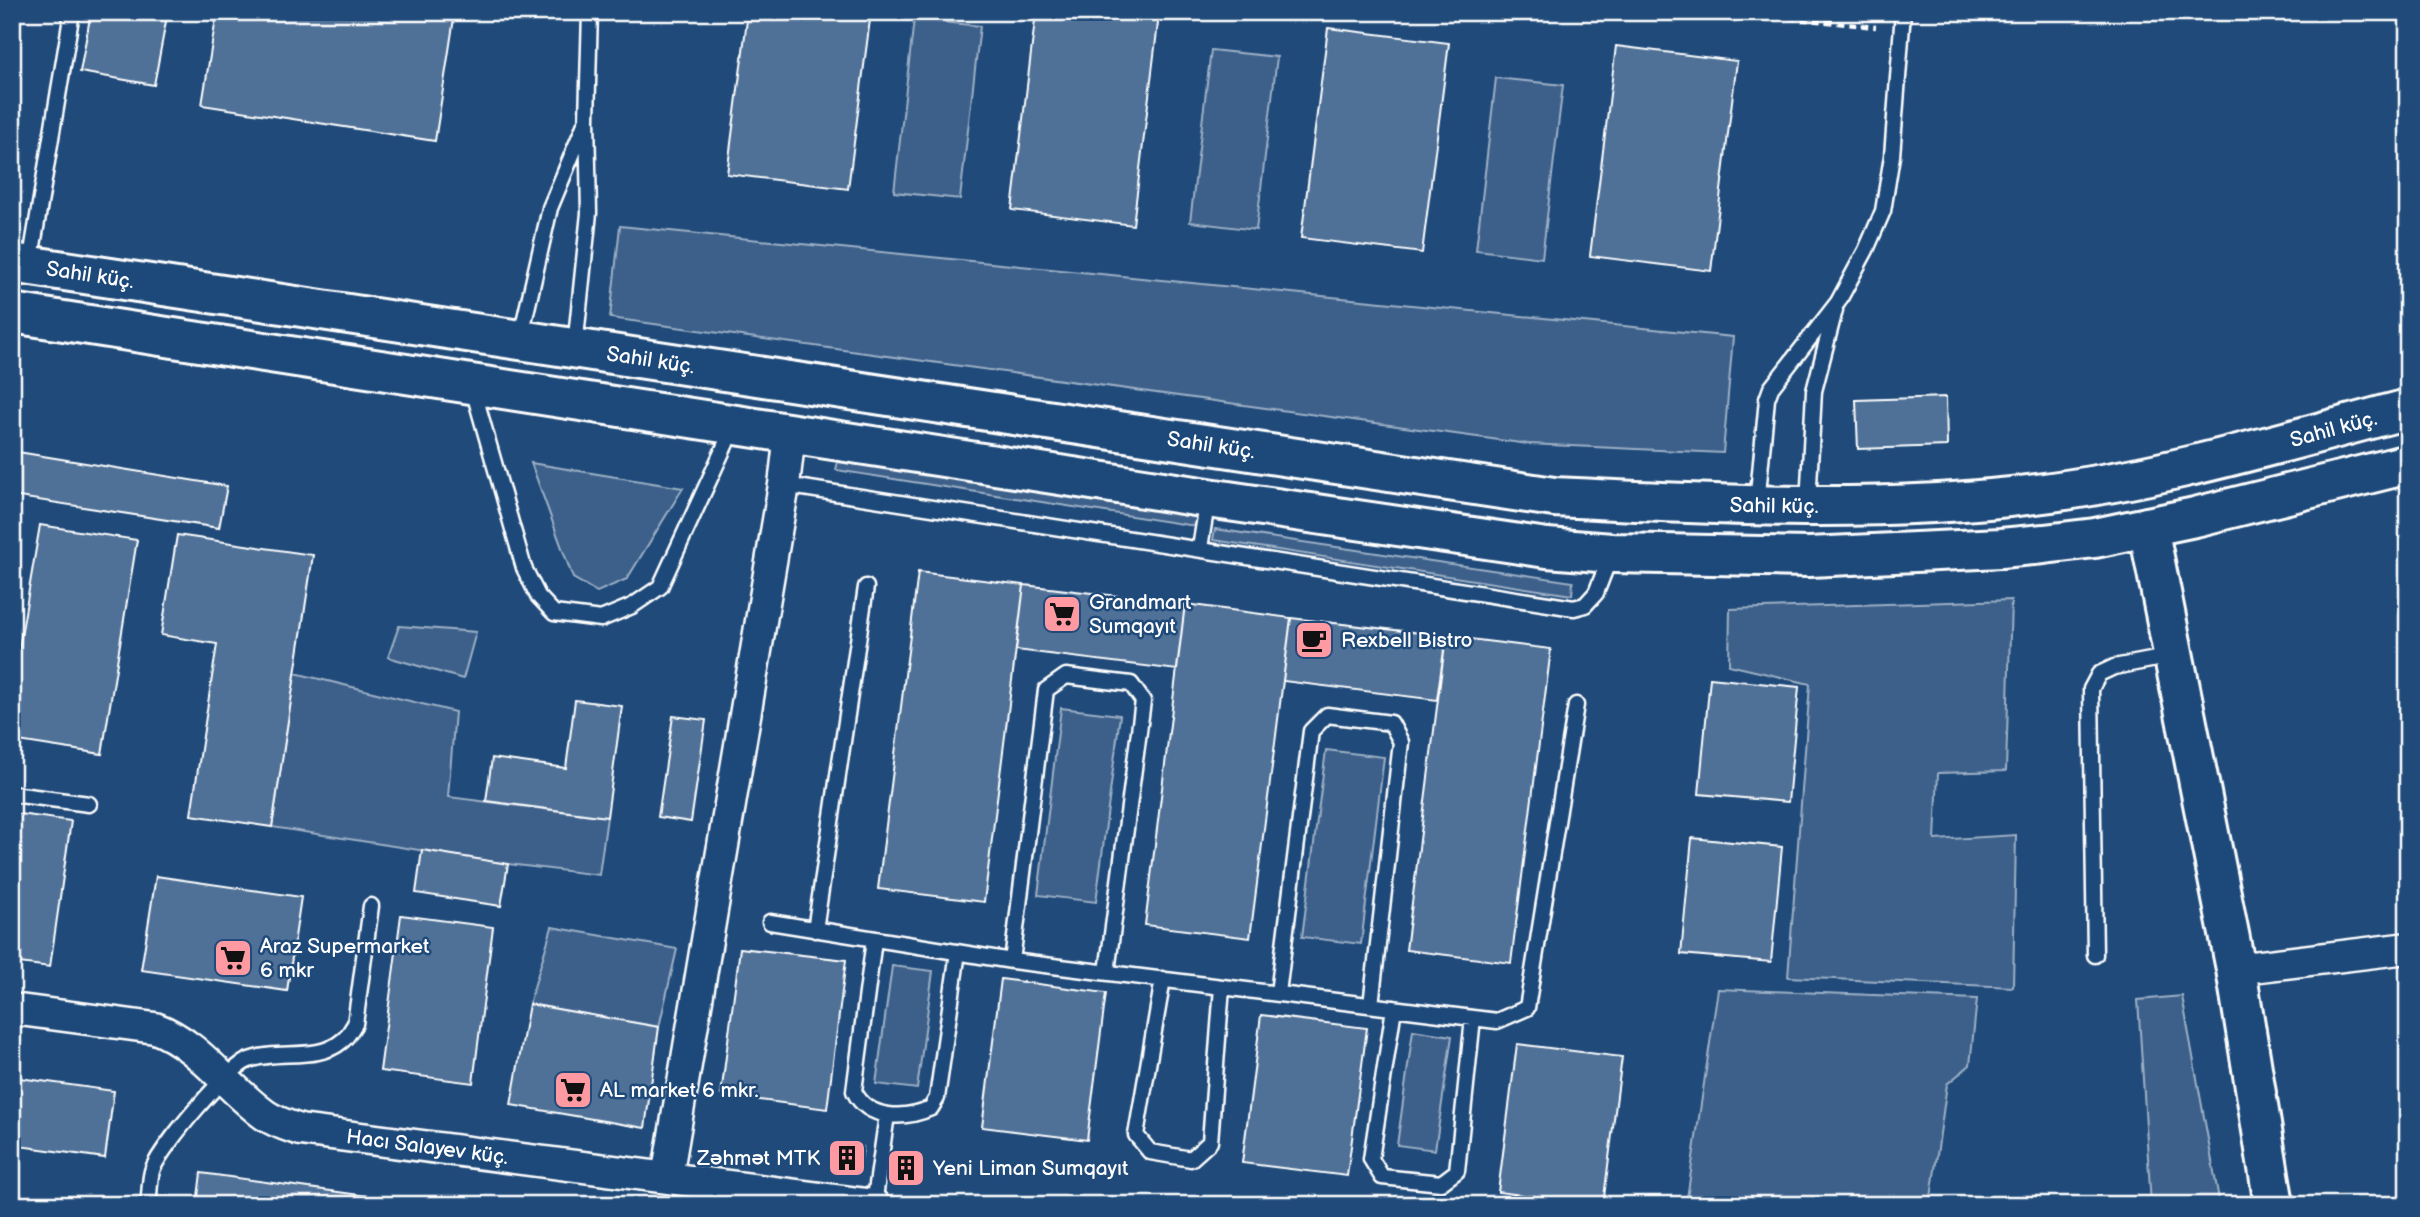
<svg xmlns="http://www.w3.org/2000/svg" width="2420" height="1217" font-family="'Balsamiq Sans',sans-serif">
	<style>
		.green { fill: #3c618b; stroke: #9eb0c5; stroke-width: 2 }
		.building { fill: #507197; stroke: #fff; stroke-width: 2 }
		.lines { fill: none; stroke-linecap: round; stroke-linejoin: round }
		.lane-casing { stroke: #fff; stroke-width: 19 }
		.street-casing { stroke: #fff; stroke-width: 35 }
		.secondary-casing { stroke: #fff; stroke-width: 44 }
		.primary-casing { stroke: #fff; stroke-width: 44 }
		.path { stroke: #fff; stroke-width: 4.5; stroke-dasharray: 7 5; stroke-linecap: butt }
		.lane { stroke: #1f4a7a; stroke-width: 14 }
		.street { stroke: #1f4a7a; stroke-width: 30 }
		.secondary { stroke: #1f4a7a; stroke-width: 38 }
		.primary { stroke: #1f4a7a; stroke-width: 38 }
		.labels { text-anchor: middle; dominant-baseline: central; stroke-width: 5; stroke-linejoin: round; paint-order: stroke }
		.street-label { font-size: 21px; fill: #fff; stroke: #1f4a7a }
		.poi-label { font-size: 21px; fill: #fff; stroke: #1f4a7a; text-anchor: start }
	</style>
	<rect width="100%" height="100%" fill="#1f4a7a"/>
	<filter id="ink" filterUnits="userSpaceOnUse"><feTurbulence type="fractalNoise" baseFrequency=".0143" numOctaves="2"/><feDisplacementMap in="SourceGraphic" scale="14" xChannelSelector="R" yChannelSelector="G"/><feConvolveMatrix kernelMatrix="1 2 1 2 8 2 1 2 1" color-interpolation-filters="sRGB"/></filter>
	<g filter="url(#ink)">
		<path class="green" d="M 914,19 L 980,26 L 960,199 L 894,192 Z
			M 1211,50 L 1277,57 L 1256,230 L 1190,222 Z
			M 1496,78 L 1563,85 L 1542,258 L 1476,250 Z
			M 620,226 L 1733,337 L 1723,453 L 1528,444 L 610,318 Z
			M 838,461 L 1198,517 L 1195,526 L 836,470 Z
			M 531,463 L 683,488 L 627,579 L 597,592 L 573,578 Z
			M 1215,529 L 1573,582 L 1572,595 L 1213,540 Z
			M 2011,600 L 2006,771 L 1938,773 L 1935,840 L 2016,835 L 2013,987 L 1788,977 L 1810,684 L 1729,665 L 1730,609 Z
			M 399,626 L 476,632 L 463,679 L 388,657 Z
			M 295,673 L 455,712 L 448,797 L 607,817 L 599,875 L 508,864 L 272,827 Z
			M 1061,708 L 1120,715 L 1096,902 L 1038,895 Z
			M 1326,750 L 1384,757 L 1361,944 L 1302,937 Z
			M 552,927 L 677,949 L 659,1027 L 529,1004 Z
			M 892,966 L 933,971 L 917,1089 L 876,1084 Z
			M 1718,989 L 1977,999 L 1970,1065 L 1947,1084 L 1930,1205 L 1686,1205 Z
			M 2182,996 L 2220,1205 L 2151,1205 L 2138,1000 Z
			M 1413,1030 L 1452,1036 L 1435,1150 L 1397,1145 Z"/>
		<path class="building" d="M 91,12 L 146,12 L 167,16 L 154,85 L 80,72 Z
			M 217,12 L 455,12 L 435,141 L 202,105 Z
			M 748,12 L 871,12 L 848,189 L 727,174 Z
			M 1036,12 L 1137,12 L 1159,15 L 1133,225 L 1012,210 Z
			M 1328,28 L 1449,43 L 1422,253 L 1301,238 Z
			M 1616,46 L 1737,61 L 1711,271 L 1590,256 Z
			M 1946,397 L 1947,446 L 1858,449 L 1856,400 Z
			M 12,451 L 227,486 L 219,528 L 12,496 Z
			M 40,525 L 137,540 L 102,754 L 12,740 L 12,689 Z
			M 177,535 L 313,555 L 272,827 L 191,815 L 217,644 L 161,635 Z
			M 918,572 L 1024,585 L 984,902 L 878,889 Z
			M 1024,585 L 1185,604 L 1177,670 L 1016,650 Z
			M 1185,604 L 1291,618 L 1250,938 L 1145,925 Z
			M 1291,618 L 1446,636 L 1437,700 L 1283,681 Z
			M 1446,636 L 1551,649 L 1511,963 L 1406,950 Z
			M 1710,678 L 1799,687 L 1788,802 L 1699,794 Z
			M 575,700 L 622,706 L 607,817 L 486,801 L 492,758 L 566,768 Z
			M 673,716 L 706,720 L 691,822 L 658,817 Z
			M 12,813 L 71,821 L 50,967 L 12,962 Z
			M 1692,838 L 1782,847 L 1771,962 L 1681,954 Z
			M 422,850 L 508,864 L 501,906 L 416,893 Z
			M 156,876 L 301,897 L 287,991 L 141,970 Z
			M 401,915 L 493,927 L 473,1083 L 380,1071 Z
			M 740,948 L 846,960 L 827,1109 L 721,1095 Z
			M 1001,979 L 1106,993 L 1087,1140 L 982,1127 Z
			M 529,1004 L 659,1027 L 645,1128 L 511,1105 Z
			M 1261,1015 L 1367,1028 L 1347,1176 L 1242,1163 Z
			M 1517,1044 L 1622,1057 L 1603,1205 L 1498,1192 Z
			M 12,1077 L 114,1091 L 105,1158 L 12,1145 Z
			M 835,1143 L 863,1147 L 859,1172 L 831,1168 Z
			M 893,1153 L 922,1157 L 919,1182 L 889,1178 Z
			M 201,1173 L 432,1205 L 197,1205 Z"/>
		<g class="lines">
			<defs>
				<path id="lane" d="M 587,119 L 590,12
					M 30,264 L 72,12
					M 520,340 L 550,208 L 587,119 L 589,213 L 575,347
					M 473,389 L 524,568 L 538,596 L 554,613 L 601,619 L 632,606 L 660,587 L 734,426
					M 784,485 L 1574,608 L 1585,605 L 1596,593 L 1610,557
					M 1757,504 L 1767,399 L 1771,388 L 1838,302 L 1866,250 L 1883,211 L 1892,156 L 1903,12
					M 1808,504 L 1814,391 L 1835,310
					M 1200,548 L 1208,498
					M 12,794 L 89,804
					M 770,922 L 1012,961 L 1497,1021 L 1527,1008 L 1576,705
					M 815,930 L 866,587
					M 874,940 L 854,1091 C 868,1121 906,1119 931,1108 L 937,1098 L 958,952
					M 2095,955 L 2091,689 L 2099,674 L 2114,667 L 2172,656
					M 1012,961 L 1046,690 L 1066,676 L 1131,684 L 1143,701 L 1107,972
					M 1163,979 L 1136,1135 L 1150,1152 L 1191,1159 L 1210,1142 L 1222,987
					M 1278,993 L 1311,731 L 1327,715 L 1391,723 L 1401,742 L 1371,1005
					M 1394,1008 L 1371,1159 L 1382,1177 L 1441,1183 L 1457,1171 L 1473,1018
					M 148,1205 C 150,1193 149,1178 153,1168 C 163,1145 227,1068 249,1060 C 278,1049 318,1062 342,1041 C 348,1037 351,1029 355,1024 L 371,906
					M 874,1205 L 887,1115"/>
				<g id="street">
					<path d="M 2236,969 L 2408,948"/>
					<path id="s1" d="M 12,1009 L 155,1028 C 199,1044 227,1088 265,1115 C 275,1122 288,1126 300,1130 L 874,1205"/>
					<path d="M 667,1177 L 784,485 L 790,434"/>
				</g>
				<path id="secondary" d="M 2148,527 L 2236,969 L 2274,1205"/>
				<g id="primary">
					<path id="s2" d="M 12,263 L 1554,497 C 1715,505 1876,514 2036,494 C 2162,479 2285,441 2408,409"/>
					<path d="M 12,313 L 1208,498 L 1547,548 L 1612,553 L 1809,557 L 2001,548 L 2044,544 L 2095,538 L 2195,517 L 2408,464"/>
				</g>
			</defs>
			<use href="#lane" class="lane-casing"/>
			<use href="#street" class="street-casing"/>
			<use href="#secondary" class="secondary-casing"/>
			<use href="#primary" class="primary-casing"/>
			<path class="path" d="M 1730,12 L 1876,27"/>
			<use href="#lane" class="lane"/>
			<use href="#street" class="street"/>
			<use href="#secondary" class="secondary"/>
			<use href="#primary" class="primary"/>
		</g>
	</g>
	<defs>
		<symbol id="supermarket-square" viewBox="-11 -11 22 22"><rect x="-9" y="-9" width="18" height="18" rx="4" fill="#ff9aa2" stroke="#1f4a7a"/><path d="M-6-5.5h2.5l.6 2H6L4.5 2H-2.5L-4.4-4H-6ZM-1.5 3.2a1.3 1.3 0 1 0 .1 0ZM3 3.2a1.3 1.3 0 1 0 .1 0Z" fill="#111"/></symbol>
		<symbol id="cafe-square" viewBox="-11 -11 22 22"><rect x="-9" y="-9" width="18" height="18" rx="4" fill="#ff9aa2" stroke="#1f4a7a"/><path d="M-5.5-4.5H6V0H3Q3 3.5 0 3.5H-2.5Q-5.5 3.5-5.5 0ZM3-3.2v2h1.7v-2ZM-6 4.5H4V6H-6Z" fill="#111"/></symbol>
		<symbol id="building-square" viewBox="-11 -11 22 22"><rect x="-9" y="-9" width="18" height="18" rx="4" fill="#ff9aa2" stroke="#1f4a7a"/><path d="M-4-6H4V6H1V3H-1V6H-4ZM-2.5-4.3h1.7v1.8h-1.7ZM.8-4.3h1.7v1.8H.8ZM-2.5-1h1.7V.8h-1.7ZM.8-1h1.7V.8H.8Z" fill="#111"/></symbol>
	</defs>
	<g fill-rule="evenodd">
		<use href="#supermarket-square" x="1040" y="592" width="44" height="44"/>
		<use href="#cafe-square" x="1292" y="618" width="44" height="44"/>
		<use href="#supermarket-square" x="211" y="936" width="44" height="44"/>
		<use href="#supermarket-square" x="551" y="1068" width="44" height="44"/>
		<use href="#building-square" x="825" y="1136" width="44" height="44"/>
		<use href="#building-square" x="884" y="1146" width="44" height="44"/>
	</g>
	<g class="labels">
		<g class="street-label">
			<text stroke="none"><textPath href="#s2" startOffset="79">Sahil küç.</textPath></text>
			<text stroke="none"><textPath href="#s2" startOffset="646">Sahil küç.</textPath></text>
			<text stroke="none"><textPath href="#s2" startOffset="2347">Sahil küç.</textPath></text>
			<text stroke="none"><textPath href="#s2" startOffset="1213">Sahil küç.</textPath></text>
			<text stroke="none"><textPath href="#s2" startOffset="1780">Sahil küç.</textPath></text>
			<text stroke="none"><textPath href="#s1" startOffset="452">Hacı Salayev küç.</textPath></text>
		</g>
		<g class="poi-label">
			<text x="1089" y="602">Grandmart<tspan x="1089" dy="24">Sumqayıt</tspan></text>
			<text x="1341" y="640">Rexbell Bistro</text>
			<text x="260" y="946">Araz Supermarket<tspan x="260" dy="24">6 mkr</tspan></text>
			<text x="600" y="1090">AL market 6 mkr.</text>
			<text x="820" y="1158" text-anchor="end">Zəhmət MTK</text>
			<text x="933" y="1168">Yeni Liman Sumqayıt</text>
		</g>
	</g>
	<rect width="2420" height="1217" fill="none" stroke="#1f4a7a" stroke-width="42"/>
	<rect x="21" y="21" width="2378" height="1175" fill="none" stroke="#fff" stroke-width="2.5" filter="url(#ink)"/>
</svg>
